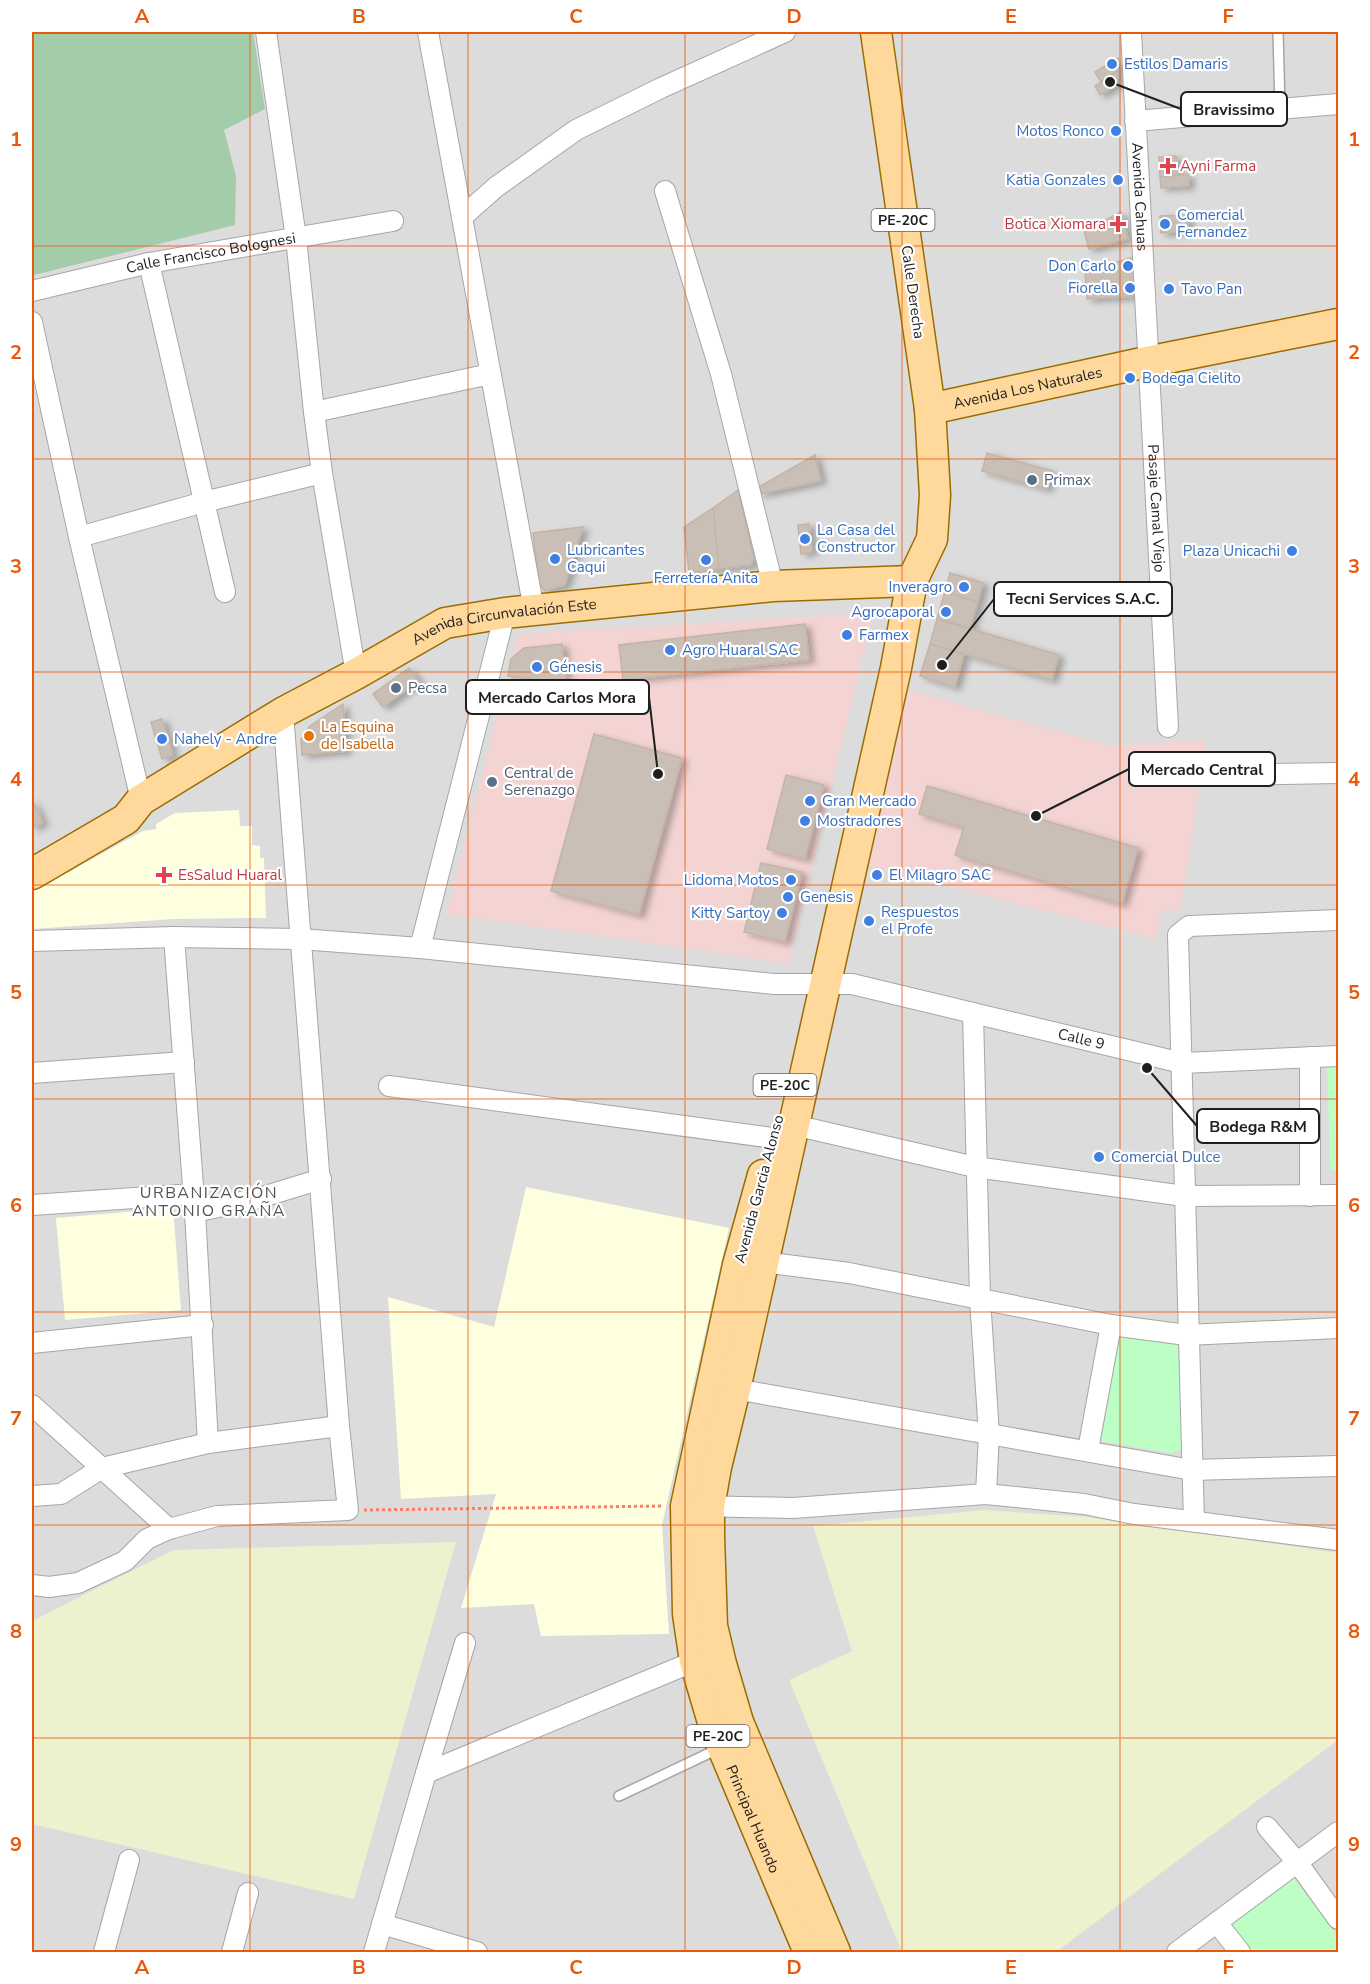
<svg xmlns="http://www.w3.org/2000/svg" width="1370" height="1984" font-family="'Nunito Sans',sans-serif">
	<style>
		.residential { fill: #dddcdc }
		.commercial { fill: #f3d4d2 }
		.education { fill: #feffdf }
		.farmland { fill: #edf1ce }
		.cemetery { fill: #a3ccab }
		.park { fill: #bdfec5 }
		.building { fill: #c9bfb7; stroke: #c4b4a5; stroke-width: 1.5; filter: url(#shadow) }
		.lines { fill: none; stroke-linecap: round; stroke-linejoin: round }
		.lane-casing { stroke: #a6a6a6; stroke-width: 12 }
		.street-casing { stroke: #a6a6a6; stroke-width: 22 }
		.primary-casing { stroke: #9a6d00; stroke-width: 33 }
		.path { stroke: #ff7d67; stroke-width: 3; stroke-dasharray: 3 3; stroke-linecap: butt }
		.lane { stroke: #fff; stroke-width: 9 }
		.street { stroke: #fff; stroke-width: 20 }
		.primary { stroke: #ffd89b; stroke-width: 30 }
		.grid { fill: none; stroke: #e8590c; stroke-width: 1.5; stroke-opacity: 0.55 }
		.shop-dot { fill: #3f7fe0; stroke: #fff; stroke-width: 2 }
		.health-dot { fill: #e0444e; stroke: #fff; stroke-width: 2 }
		.service-dot { fill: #5c6f8a; stroke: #fff; stroke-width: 2 }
		.food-dot { fill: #e8710a; stroke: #fff; stroke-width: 2 }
		.labels { text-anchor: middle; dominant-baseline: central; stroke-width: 4.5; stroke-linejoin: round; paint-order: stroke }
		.shield { fill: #fff; stroke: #626262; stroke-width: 1.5 }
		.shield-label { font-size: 14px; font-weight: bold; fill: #1f1f1f }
		.shop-label { font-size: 15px; fill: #366cbe; stroke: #fff; text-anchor: start }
		.health-label { font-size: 15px; fill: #be3a42; stroke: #fff; text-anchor: start }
		.street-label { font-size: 15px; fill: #1f1f1f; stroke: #fff }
		.service-label { font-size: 15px; fill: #4e5e75; stroke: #fff; text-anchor: start }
		.food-label { font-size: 15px; fill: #c56008; stroke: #fff; text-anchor: start }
		.neighbourhood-label { font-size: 16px; letter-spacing: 1.5px; fill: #525252; stroke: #fff }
		.leader { fill: none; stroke: #1f1f1f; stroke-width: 2 }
		.callout-dot { fill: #1f1f1f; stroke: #fff; stroke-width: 2 }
		.callout { fill: #fff; stroke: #1f1f1f; stroke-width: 2 }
		.callout-label { font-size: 16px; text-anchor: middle; font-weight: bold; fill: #1f1f1f }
		.neatline { fill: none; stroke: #e8590c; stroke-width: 2 }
		.grid-label { font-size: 20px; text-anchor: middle; font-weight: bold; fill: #e8590c }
	</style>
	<defs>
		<filter id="shadow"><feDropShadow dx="5.5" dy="3" stdDeviation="3" flood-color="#0004"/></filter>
	</defs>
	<rect width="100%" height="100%" fill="#f1ede4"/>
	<path class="residential" d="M 32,32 L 1338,32 L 1338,1952 L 32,1952 Z"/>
	<path class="commercial" d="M 873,613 L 789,964 L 447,914 L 518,634 Z
		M 904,689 L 1111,746 L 1206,740 L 1181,910 L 1161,911 L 1155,939 L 866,865 Z"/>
	<path class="education" d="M 239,810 L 240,826 L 252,826 L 252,845 L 260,846 L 260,858 L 264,858 L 266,918 L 173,919 L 32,929 L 32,892 L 143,831 L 156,829 L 156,824 L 175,813 Z
		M 526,1187 L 729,1228 L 662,1525 L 669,1634 L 541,1636 L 534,1604 L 461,1608 L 496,1494 L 401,1499 L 388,1297 L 494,1327 Z
		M 173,1208 L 181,1310 L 65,1320 L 56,1218 Z"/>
	<path class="farmland" d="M 985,1510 L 1086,1517 L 1338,1553 L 1338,1740 L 1056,1952 L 902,1952 L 789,1680 L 852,1651 L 813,1526 Z
		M 456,1542 L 354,1899 L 32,1824 L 32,1621 L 173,1550 Z"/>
	<path class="cemetery" d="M 35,32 L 253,32 L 265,109 L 224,130 L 236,176 L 235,225 L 34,275 L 32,262 L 32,34 Z"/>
	<path class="park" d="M 1338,1058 L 1338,1170 L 1330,1170 L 1327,1059 Z
		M 1120,1334 L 1181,1339 L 1185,1448 L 1171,1453 L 1101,1441 Z
		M 1293,1877 L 1338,1936 L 1338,1952 L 1243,1952 L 1225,1929 Z"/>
	<path class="building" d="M 1118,58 L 1118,71 L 1101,82 L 1095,72 Z
		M 1118,71 L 1117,85 L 1100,95 L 1095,86 Z
		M 1176,156 L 1178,175 L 1160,177 L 1159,157 Z
		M 1188,174 L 1189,186 L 1161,188 L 1160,177 Z
		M 1121,212 L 1128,239 L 1089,249 L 1084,231 Z
		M 1187,215 L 1188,231 L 1161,233 L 1160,216 Z
		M 1134,257 L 1136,296 L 1087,299 L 1085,272 Z
		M 987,453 L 1052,471 L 1047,489 L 982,471 Z
		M 815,455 L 821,481 L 760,494 L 759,487 Z
		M 738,490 L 754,559 L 751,565 L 719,569 L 713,508 Z
		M 713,508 L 719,569 L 689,572 L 684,527 Z
		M 809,524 L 812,552 L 801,554 L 798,525 Z
		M 583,527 L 565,585 L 545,591 L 539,584 L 533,533 Z
		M 950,573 L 983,583 L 978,602 L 945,592 Z
		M 945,592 L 978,602 L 970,628 L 937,619 Z
		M 937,619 L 1059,655 L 1052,680 L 930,644 Z
		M 805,624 L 809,660 L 623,680 L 619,645 Z
		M 562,644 L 566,679 L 542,681 L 508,676 L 511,659 L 524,648 Z
		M 930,644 L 964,654 L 955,687 L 920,676 Z
		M 409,668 L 419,681 L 383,707 L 373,694 Z
		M 343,704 L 346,751 L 302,755 L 301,739 L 310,726 Z
		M 162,719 L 173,755 L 162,759 L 151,722 Z
		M 594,734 L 682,758 L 639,915 L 551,891 Z
		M 786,775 L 824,785 L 805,859 L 767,849 Z
		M 927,786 L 1138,848 L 1122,904 L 955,855 L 964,827 L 919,814 Z
		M 32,799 L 43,823 L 32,828 Z
		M 761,863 L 802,872 L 785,942 L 744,932 Z"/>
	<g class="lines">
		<defs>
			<path id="lane" d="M 1278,32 L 1280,108
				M 619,1796 L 720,1748"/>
			<g id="street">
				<path d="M 266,32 L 296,238 L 314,412 L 322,473 L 356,674"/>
				<path d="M 428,32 L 534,610"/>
				<path id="s1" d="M 1131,32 L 1168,727"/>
				<path d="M 1135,121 L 1338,104"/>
				<path d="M 665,191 L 721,374 L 773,586"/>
				<path d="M 462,217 L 496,187 L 576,130 L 661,88 L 785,32"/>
				<path d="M 149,263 L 225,592"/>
				<path id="s2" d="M 32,291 L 149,263 L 393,221"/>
				<path d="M 32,322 L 79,537 L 141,800"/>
				<path d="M 314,412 L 490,374"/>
				<path d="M 79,537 L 204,502 L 322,473"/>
				<path d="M 1217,775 L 1338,773"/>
				<path d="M 174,937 L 195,1212 L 208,1443"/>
				<path id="s3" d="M 32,941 L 174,937 L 300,939 L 420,948 L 774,984 L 852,984 L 1182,1063 L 1338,1056"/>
				<path d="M 420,948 L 505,613"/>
				<path d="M 973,1013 L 980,1299 L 989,1434 L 986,1494"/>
				<path d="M 32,1073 L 184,1062"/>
				<path d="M 389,1086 L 773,1138"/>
				<path d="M 794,1125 L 975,1167 L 1184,1196 L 1338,1195"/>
				<path d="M 1310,1196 L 1310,1057"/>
				<path d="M 32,1205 L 193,1194"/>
				<path d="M 195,1212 L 259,1198 L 321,1179"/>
				<path d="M 754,1263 L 763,1262 L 849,1273 L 1111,1325 L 1187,1335 L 1338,1328"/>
				<path d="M 32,1343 L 203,1325"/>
				<path d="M 724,1387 L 1192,1470 L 1338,1466"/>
				<path d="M 32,1405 L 169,1529"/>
				<path d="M 1088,1450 L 1111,1325"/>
				<path d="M 32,1496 L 61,1494 L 102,1468 L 208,1443 L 339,1426"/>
				<path d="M 698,1506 L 793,1508 L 986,1494 L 1084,1504 L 1134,1514 L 1338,1540"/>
				<path d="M 1194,1522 L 1178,935 L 1189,926 L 1338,920"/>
				<path d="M 32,1585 L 49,1587 L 78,1583 L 125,1561 L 147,1539 L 169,1529 L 217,1516 L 348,1510 L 339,1426 L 283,713"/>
				<path d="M 426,1773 L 465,1643"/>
				<path d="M 1267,1827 L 1297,1862 L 1338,1919"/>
				<path d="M 1217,1923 L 1240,1952"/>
				<path d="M 382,1924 L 477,1952"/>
				<path d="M 104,1952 L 129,1860"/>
				<path d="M 232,1952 L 248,1893"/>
				<path d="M 374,1952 L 426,1773 L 695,1661"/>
				<path d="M 1177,1952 L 1338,1832"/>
			</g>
			<g id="primary">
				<path id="s4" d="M 930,409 L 1147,362 L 1338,324"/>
				<path id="s5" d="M 32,874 L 126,819 L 141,800 L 284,712 L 356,674 L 445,623 L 505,613 L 773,586 L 912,581"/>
				<path id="s6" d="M 763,1175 L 738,1265 L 686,1506 L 688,1614 L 695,1661 L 715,1729 L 809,1952"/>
				<path d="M 835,1952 L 738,1722 L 721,1664 L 712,1626 L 709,1536 L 709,1507 L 716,1467 L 735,1389 L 896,668 L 912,581 L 932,539 L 935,495 L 930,409 L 876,32"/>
			</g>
		</defs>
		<use href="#lane" class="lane-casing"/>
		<use href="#street" class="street-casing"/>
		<use href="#primary" class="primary-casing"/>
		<path class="path" d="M 364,1510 L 664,1506"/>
		<use href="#lane" class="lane"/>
		<use href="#street" class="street"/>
		<use href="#primary" class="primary"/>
	</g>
	<path class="grid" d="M 250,32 L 250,1952M 468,32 L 468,1952M 685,32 L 685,1952M 902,32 L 902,1952M 1120,32 L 1120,1952M 32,246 L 1338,246M 32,459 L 1338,459M 32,672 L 1338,672M 32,885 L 1338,885M 32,1099 L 1338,1099M 32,1312 L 1338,1312M 32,1525 L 1338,1525M 32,1738 L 1338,1738"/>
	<g class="shop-dot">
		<circle cx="1112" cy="64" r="6"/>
		<circle cx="1116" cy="131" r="6"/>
		<circle cx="1118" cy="180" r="6"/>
		<circle cx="1165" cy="224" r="6"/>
		<circle cx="1128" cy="266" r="6"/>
		<circle cx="1130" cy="288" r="6"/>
		<circle cx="1169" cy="289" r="6"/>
		<circle cx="1130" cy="378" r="6"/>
		<circle cx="805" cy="539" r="6"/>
		<circle cx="1292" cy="551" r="6"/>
		<circle cx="555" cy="559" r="6"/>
		<circle cx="706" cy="560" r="6"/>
		<circle cx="964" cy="587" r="6"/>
		<circle cx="946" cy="612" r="6"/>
		<circle cx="847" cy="635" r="6"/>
		<circle cx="670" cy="650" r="6"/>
		<circle cx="537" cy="667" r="6"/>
		<circle cx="162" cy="739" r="6"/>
		<circle cx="810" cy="801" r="6"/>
		<circle cx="805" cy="821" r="6"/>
		<circle cx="877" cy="875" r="6"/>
		<circle cx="791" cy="880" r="6"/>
		<circle cx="788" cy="897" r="6"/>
		<circle cx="782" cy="913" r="6"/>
		<circle cx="869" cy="921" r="6"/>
		<circle cx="1099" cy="1157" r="6"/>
	</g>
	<g class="health-dot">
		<path d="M1165 157h6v6h6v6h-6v6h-6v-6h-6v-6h6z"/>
		<path d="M1115 215h6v6h6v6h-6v6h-6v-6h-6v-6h6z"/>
		<path d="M161 866h6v6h6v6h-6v6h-6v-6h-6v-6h6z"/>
	</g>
	<g class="service-dot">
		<circle cx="1032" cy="480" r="6"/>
		<circle cx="396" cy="688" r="6"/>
		<circle cx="492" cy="782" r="6"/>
	</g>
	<circle class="food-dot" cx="309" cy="736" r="6"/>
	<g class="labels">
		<g class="shield">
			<rect x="871.5" y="209" width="63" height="22" rx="4.5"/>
			<rect x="753.5" y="1074" width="63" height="22" rx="4.5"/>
			<rect x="686.5" y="1725" width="63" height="22" rx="4.5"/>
		</g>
		<g class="shield-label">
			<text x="903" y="220">PE-20C</text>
			<text x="785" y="1085">PE-20C</text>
			<text x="718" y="1736">PE-20C</text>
		</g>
		<g class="shop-label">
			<text x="1124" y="64">Estilos Damaris</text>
			<text x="1104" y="131" text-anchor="end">Motos Ronco</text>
			<text x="1106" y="180" text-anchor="end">Katia Gonzales</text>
			<text x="1177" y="215">Comercial<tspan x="1177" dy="17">Fernandez</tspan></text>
			<text x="1116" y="266" text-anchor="end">Don Carlo</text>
			<text x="1118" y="288" text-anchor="end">Fiorella</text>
			<text x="1181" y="289">Tavo Pan</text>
			<text x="1142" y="378">Bodega Cielito</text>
			<text x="817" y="530">La Casa del<tspan x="817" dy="17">Constructor</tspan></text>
			<text x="567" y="550">Lubricantes<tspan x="567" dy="17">Caqui</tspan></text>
			<text x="1280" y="551" text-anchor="end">Plaza Unicachi</text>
			<text x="706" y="578" text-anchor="middle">Ferretería Anita</text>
			<text x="952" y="587" text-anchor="end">Inveragro</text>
			<text x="934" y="612" text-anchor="end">Agrocaporal</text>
			<text x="859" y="635">Farmex</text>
			<text x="682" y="650">Agro Huaral SAC</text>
			<text x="549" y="667">Génesis</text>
			<text x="174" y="739">Nahely - Andre</text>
			<text x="822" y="801">Gran Mercado</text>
			<text x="817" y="821">Mostradores</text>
			<text x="889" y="875">El Milagro SAC</text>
			<text x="779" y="880" text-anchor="end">Lidoma Motos</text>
			<text x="800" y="897">Genesis</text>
			<text x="881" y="912">Respuestos<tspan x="881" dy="17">el Profe</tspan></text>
			<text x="770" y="913" text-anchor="end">Kitty Sartoy</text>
			<text x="1111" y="1157">Comercial Dulce</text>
		</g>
		<g class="health-label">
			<text x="1180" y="166">Ayni Farma</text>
			<text x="1106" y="224" text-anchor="end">Botica Xiomara</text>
			<text x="178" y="875">EsSalud Huaral</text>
		</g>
		<g class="street-label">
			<text stroke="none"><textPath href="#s1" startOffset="165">Avenida Cahuas</textPath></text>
			<text stroke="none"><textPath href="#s2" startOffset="183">Calle Francisco Bolognesi</textPath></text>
			<text transform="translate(913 292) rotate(82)">Calle Derecha</text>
			<text stroke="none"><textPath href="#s4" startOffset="100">Avenida Los Naturales</textPath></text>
			<text stroke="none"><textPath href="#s1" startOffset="477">Pasaje Camal Viejo</textPath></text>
			<text stroke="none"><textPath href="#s5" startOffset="543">Avenida Circunvalación Este</textPath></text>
			<text stroke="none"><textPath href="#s3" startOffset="1058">Calle 9</textPath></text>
			<text transform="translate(759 1189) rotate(-75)">Avenida Garcia Alonso</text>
			<text stroke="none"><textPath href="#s6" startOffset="664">Principal Huando</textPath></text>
		</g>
		<g class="service-label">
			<text x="1044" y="480">Primax</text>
			<text x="408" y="688">Pecsa</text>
			<text x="504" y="773">Central de<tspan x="504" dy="17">Serenazgo</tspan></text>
		</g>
		<g class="food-label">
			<text x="321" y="727">La Esquina<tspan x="321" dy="17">de Isabella</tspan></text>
		</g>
		<g class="neighbourhood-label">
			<text x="209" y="1193">URBANIZACIÓN<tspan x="209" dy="18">ANTONIO GRAÑA</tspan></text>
		</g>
	</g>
	<path class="leader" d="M1110 82L1181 109M942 665L994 599M658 774L649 697M1036 816L1129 769M1147 1068L1197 1126"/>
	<g class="callout-dot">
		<circle cx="1110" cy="82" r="6"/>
		<circle cx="942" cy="665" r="6"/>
		<circle cx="658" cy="774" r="6"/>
		<circle cx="1036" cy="816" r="6"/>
		<circle cx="1147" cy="1068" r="6"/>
	</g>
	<g class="callout">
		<rect x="1181" y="92" width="106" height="34" rx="6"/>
		<rect x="994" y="582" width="178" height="34" rx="6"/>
		<rect x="466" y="680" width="183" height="34" rx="6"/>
		<rect x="1129" y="752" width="146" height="34" rx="6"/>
		<rect x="1197" y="1109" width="122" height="34" rx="6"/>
	</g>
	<g class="callout-label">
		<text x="1234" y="115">Bravissimo</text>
		<text x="1083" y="604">Tecni Services S.A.C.</text>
		<text x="557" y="703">Mercado Carlos Mora</text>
		<text x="1202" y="775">Mercado Central</text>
		<text x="1258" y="1132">Bodega R&amp;M</text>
	</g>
	<rect width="1370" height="1984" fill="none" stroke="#ffffff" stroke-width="66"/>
	<rect x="33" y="33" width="1304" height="1918" class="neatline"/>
	<g class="grid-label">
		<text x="142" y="23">A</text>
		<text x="359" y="23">B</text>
		<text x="576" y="23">C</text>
		<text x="794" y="23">D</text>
		<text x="1011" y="23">E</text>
		<text x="1228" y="23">F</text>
		<text x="16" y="146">1</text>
		<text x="1354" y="146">1</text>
		<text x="16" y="359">2</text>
		<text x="1354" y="359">2</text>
		<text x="16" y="573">3</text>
		<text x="1354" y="573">3</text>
		<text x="16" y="786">4</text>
		<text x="1354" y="786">4</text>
		<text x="16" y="999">5</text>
		<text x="1354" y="999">5</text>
		<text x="16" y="1212">6</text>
		<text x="1354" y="1212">6</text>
		<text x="16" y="1425">7</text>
		<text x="1354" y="1425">7</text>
		<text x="16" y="1638">8</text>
		<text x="1354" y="1638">8</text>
		<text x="16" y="1851">9</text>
		<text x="1354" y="1851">9</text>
		<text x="142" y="1974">A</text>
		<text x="359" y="1974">B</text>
		<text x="576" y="1974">C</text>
		<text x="794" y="1974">D</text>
		<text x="1011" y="1974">E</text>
		<text x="1228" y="1974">F</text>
	</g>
</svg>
